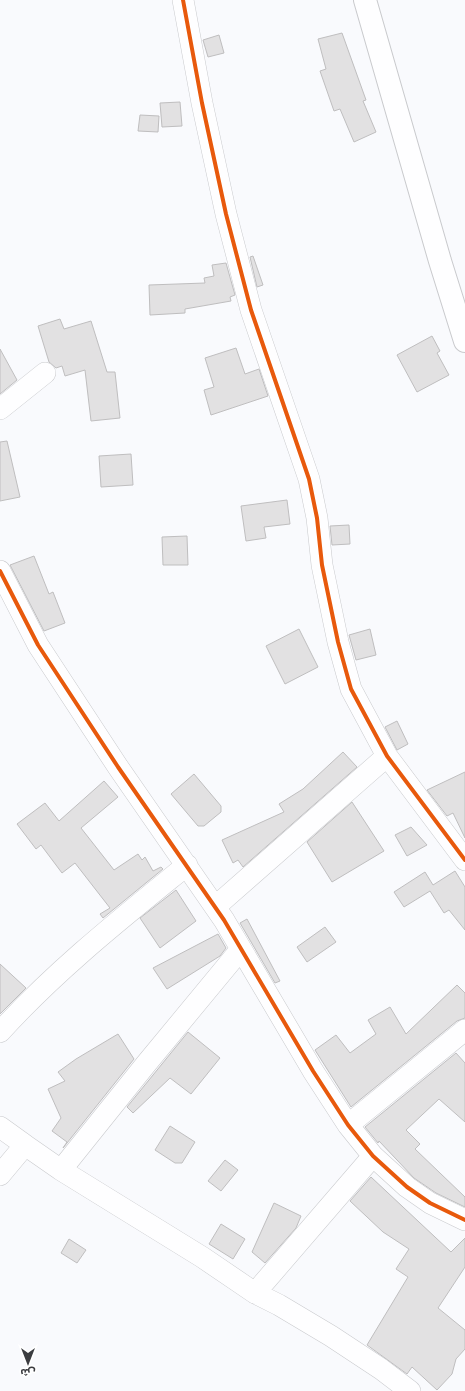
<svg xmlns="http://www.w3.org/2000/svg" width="465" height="1391" font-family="Helvetica,'Noto Sans Arabic',sans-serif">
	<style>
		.building { fill: #e2e1e2; stroke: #bfbebf }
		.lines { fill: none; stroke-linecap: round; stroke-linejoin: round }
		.minor-casing { stroke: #c9cacd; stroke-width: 22 }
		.major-casing { stroke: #c9cacd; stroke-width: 24 }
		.minor { stroke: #fefeff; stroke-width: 21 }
		.major { stroke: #fefeff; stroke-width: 22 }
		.cycleway-casing { stroke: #fff; stroke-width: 6 }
		.cycleway { stroke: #e8590c; stroke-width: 4 }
	</style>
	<rect width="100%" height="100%" fill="#f9fafd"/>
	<path class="building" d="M 342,33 L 366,100 L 363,101 L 376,132 L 354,142 L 340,109 L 334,111 L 320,71 L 326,69 L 318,39 Z
		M 219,35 L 224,53 L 208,57 L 203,40 Z
		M 180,102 L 182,126 L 162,127 L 160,103 Z
		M 140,115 L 159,116 L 158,132 L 138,131 Z
		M 253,256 L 263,285 L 257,287 L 250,257 Z
		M 226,263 L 235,295 L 230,297 L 231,301 L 185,309 L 185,313 L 150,315 L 149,285 L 205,283 L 204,278 L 214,276 L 212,265 Z
		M 60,319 L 64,329 L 91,321 L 107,372 L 115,372 L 120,418 L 91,421 L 85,370 L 65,376 L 62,366 L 56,368 L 49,362 L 38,326 Z
		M 432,336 L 440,351 L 437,353 L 449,375 L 417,392 L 397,355 Z
		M 236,348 L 245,374 L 259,369 L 268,396 L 211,415 L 204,390 L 214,387 L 205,358 Z
		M 0,349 L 17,380 L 0,394 Z
		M 7,441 L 20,497 L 0,501 L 0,442 Z
		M 131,454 L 133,485 L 101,487 L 99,456 Z
		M 287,500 L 290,524 L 264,527 L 266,538 L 246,541 L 241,506 Z
		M 349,525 L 350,544 L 332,545 L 330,526 Z
		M 187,536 L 188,565 L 163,565 L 162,537 Z
		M 34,556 L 49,594 L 53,592 L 65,623 L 44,631 L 10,565 Z
		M 299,629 L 318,667 L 285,684 L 266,646 Z
		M 370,629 L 376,655 L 356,660 L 349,635 Z
		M 397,721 L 408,744 L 397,750 L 385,727 Z
		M 343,752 L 357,767 L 243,867 L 238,860 L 233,863 L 222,840 L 284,812 L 279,804 L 303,789 Z
		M 465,772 L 465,838 L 453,813 L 447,816 L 427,790 Z
		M 194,774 L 221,806 L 221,812 L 204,826 L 198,826 L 171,794 Z
		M 104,781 L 118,797 L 81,828 L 114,870 L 138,854 L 142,860 L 145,857 L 153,871 L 161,867 L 163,869 L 103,918 L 100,914 L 110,908 L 75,863 L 62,873 L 41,845 L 36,849 L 17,824 L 45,803 L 59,821 Z
		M 352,802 L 384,851 L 332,882 L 307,842 Z
		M 411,827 L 427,845 L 407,856 L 395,835 Z
		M 455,871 L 465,887 L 465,930 L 449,910 L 444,913 L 430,891 L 404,907 L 394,892 L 425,872 L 433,885 Z
		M 176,890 L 196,921 L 160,948 L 140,918 Z
		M 247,919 L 280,981 L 275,983 L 240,923 Z
		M 325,927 L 336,942 L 307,962 L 297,947 Z
		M 218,934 L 226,948 L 220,956 L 167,989 L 153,968 Z
		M 0,964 L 26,988 L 0,1014 Z
		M 457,985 L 465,993 L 465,1018 L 457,1021 L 351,1107 L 315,1050 L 336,1035 L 350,1053 L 376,1034 L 368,1020 L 390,1007 L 406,1034 Z
		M 188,1032 L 220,1058 L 191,1094 L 170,1078 L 133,1113 L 127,1107 Z
		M 118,1034 L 134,1059 L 63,1148 L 67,1142 L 52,1131 L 61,1118 L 48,1089 L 65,1081 L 58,1072 L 76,1059 Z
		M 456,1053 L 465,1063 L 465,1122 L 439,1099 L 406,1130 L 420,1144 L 415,1149 L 465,1197 L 465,1207 L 436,1193 L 414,1178 L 379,1141 L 378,1143 L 365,1127 Z
		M 170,1126 L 195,1142 L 182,1163 L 175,1163 L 155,1150 Z
		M 225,1160 L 238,1170 L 221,1191 L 208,1181 Z
		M 371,1177 L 451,1252 L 465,1238 L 465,1267 L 438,1308 L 465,1330 L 465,1349 L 456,1359 L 452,1374 L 437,1390 L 412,1367 L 407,1374 L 367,1345 L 408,1277 L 396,1269 L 409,1249 L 383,1232 L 350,1201 Z
		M 274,1203 L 301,1216 L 296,1228 L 265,1263 L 252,1252 Z
		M 221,1224 L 245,1239 L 233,1259 L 209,1244 Z
		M 69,1239 L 86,1250 L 77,1263 L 61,1253 Z"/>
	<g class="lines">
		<defs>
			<path id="minor" d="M 183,0 L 202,103 L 226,214 L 251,310 L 309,479 L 317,518 L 322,565 L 338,642 L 351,689 L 387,756 L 465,860
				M 0,409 L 45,373
				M 0,571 L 38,645 L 118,767 L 224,920 L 313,1071 L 348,1125 L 373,1156 L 407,1187 L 430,1203 L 465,1220
				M 215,907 L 387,756
				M 0,1032 C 56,970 122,918 187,865
				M 348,1125 L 465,1030
				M 0,1127 L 25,1145
				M 61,1170 L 146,1064 L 241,949
				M 0,1175 L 25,1145 L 61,1170 L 202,1257 L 255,1293 L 279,1305 L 331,1336 L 381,1369 L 410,1391
				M 255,1293 L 373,1156"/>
			<path id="major" d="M 365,0 L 440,261 L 465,341"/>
		</defs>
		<use href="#minor" class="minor-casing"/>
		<use href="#major" class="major-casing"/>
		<use href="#minor" class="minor"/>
		<use href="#major" class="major"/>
		<defs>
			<path id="cycleway" d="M 183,0 L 202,103 L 226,214 L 251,310 L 309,479 L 317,518 L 322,565 L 338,642 L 351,689 L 387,756 L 465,860
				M 0,571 L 38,645 L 118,767 L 224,920 L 313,1071 L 348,1125 L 373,1156 L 407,1187 L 430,1203 L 465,1220"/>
		</defs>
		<use href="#cycleway" class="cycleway-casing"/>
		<use href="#cycleway" class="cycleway"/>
	</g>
	<g transform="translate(28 1363) rotate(180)" stroke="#ffffff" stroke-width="3" paint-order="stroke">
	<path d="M0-3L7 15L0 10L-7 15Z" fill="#3b3c40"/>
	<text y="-6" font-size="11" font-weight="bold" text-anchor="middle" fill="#3b3c40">ش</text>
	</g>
</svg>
